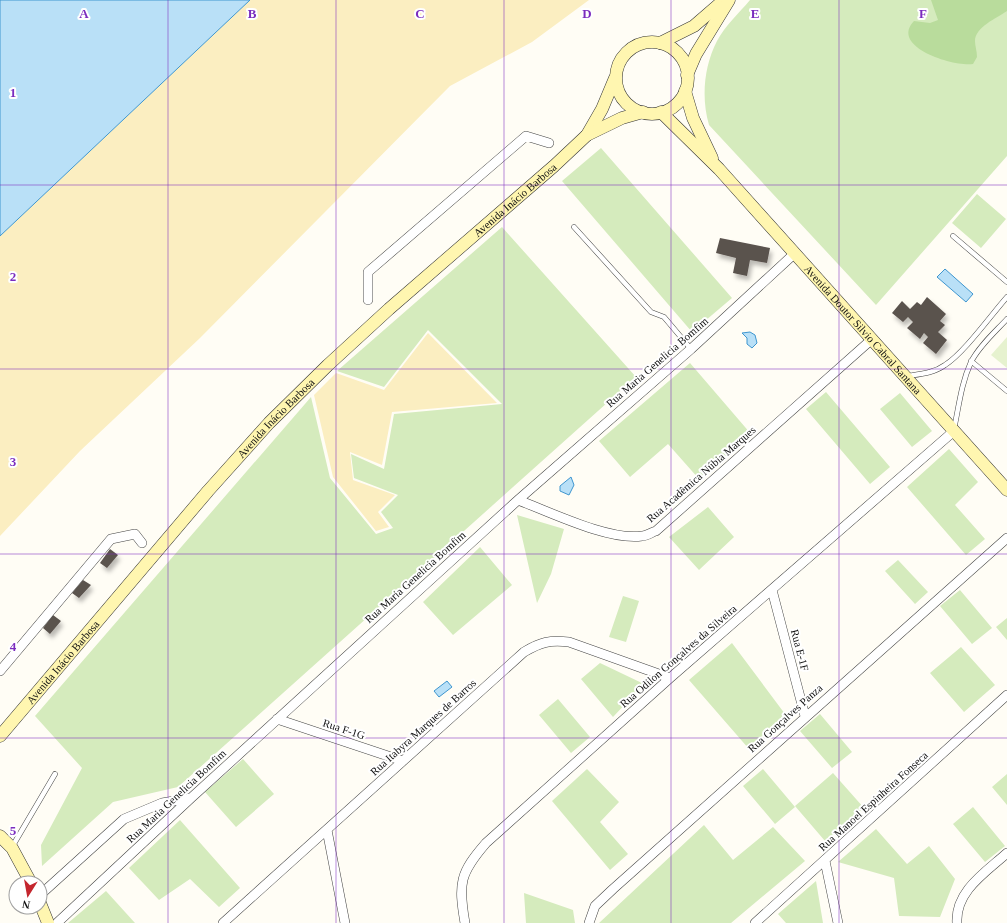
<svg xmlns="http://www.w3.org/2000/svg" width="1007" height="923" font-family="'Times New Roman',serif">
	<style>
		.green { fill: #d5ebbd }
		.forest { fill: #b9dc9c }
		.sand { fill: #fbeec1 }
		.pitch { fill: #e6f2cf }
		.water { fill: #b9e0f7; stroke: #3f96cf }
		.building { fill: #5a524d; filter: url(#shadow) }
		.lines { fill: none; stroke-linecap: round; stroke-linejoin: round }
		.lane-casing { stroke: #444; stroke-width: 5.5 }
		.street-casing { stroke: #444; stroke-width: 10 }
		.secondary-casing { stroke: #333; stroke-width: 13 }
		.lane { stroke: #fff; stroke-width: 4.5 }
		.street { stroke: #fff; stroke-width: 9 }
		.secondary { stroke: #fff6b0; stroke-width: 12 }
		.grid { fill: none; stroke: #7b2cbf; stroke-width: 1; stroke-opacity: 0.55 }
		.labels { text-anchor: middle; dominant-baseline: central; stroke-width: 4; stroke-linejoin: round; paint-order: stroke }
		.street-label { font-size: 11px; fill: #111; stroke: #fff }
		.grid-label { font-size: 13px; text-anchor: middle; font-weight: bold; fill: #7b2cbf; stroke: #fff; stroke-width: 4; stroke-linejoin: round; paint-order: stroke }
	</style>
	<defs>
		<filter id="shadow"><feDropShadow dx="2.5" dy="4.5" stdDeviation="2" flood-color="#0004"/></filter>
	</defs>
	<rect width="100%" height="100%" fill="#fffdf5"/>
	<path class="green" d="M 750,0 L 1007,0 L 1007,156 L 876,305 L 709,125 C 701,98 704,66 717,41 C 725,26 739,13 750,0 Z
		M 601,148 L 732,298 L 692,332 L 562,181 Z
		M 977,194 L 1006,219 L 981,248 L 952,223 Z
		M 502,227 L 636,377 L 178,787 L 113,802 L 42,866 L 41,845 L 82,768 L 35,716 L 311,397 L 330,478 L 376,534 L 393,528 L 381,512 L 398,495 L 354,478 L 351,454 L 384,469 L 394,414 L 502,404 L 428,330 L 384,387 L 337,371 Z
		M 690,363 L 751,434 L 699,479 L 668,444 L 630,477 L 599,441 Z
		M 826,392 L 890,467 L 870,484 L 806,409 Z
		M 900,393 L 932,431 L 912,447 L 880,409 Z
		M 949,449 L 978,482 L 955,505 L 985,539 L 966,555 L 907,487 Z
		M 708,507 L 734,537 L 699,570 L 669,537 Z
		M 517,515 L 564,529 L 551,574 L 537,603 Z
		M 480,547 L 512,585 L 453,635 L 423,602 Z
		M 898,560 L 928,592 L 915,604 L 885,571 Z
		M 960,590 L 992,628 L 972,644 L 940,606 Z
		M 623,596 L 639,601 L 626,642 L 609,637 Z
		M 1007,618 L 1007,640 L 996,627 Z
		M 732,643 L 785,714 L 749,749 L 689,680 Z
		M 961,647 L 995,685 L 964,712 L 930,673 Z
		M 600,663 L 644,684 L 613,717 L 581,679 Z
		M 558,699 L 590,737 L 571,753 L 539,715 Z
		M 820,714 L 852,752 L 832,768 L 800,731 Z
		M 243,759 L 274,794 L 236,827 L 205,792 Z
		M 587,769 L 619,802 L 600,822 L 628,854 L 610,870 L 552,801 Z
		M 763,769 L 795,807 L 775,824 L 743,786 Z
		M 833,773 L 864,808 L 825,841 L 795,806 Z
		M 1007,774 L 1007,805 L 992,787 Z
		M 973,807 L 1005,846 L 985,862 L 953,824 Z
		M 180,820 L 240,888 L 219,907 L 190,879 L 159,900 L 129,868 Z
		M 704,825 L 733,860 L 773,827 L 805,861 L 731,923 L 599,923 Z
		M 876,829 L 907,864 L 929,846 L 955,879 L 940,917 L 899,916 L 894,878 L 838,862 Z
		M 816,881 L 823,923 L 786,923 L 778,914 Z
		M 106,891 L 135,923 L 68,923 Z
		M 524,893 L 573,910 L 575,923 L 526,923 Z"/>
	<path class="forest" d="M 931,0 L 1007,0 L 1007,11 C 997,18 975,27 975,41 C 975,46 977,51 977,57 L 973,64 C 954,67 889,47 914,21 L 930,23 L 938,20 Z"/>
	<path class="sand" d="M 250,0 L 589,0 L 532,42 L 450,86 L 200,338 L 80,451 L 0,536 L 0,236 Z
		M 428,333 L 497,403 L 392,412 L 382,465 L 350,452 L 353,480 L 395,495 L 378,512 L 389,527 L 376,531 L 333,477 L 314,395 L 336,373 L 384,390 Z"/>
	<path class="pitch" d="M 1007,337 L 1007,368 L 991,355 Z"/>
	<path class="water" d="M 0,0 L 250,0 L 0,236 Z
		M 945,269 L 973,294 L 966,302 L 937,277 Z
		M 750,332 L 755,335 L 757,343 L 752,348 L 747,344 L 747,338 L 742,333 Z
		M 571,477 L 574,485 L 569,495 L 560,491 L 560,486 Z
		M 447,681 L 452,687 L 439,697 L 434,691 Z"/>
	<path class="building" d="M 720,238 L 770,248 L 767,263 L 750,260 L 747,276 L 733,273 L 736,258 L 716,253 Z
		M 927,297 L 946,314 L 940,321 L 945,325 L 938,332 L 947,340 L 936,354 L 923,343 L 928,337 L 924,333 L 920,339 L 907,328 L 913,322 L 908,317 L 903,322 L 892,313 L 902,301 L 910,309 L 917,302 L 921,305 Z
		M 110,549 L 118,555 L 107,568 L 100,563 Z
		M 83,580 L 91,585 L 79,598 L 72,593 Z
		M 53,615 L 61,621 L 50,634 L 43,628 Z"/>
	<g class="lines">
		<defs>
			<path id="lane" d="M 574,227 L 651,312 L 664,317 L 691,349
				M 953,236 L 1007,282
				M 971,361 L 1007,391
				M 907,376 C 921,374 934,373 945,365 C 964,353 991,315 1007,297
				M 954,429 C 959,406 961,384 971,362 C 979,346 995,332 1007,319
				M 12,847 L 55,774"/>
			<path id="street" d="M 368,300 L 368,272 L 526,136 L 549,143
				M 518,500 C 550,512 609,541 642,536 C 647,536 652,532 656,531 L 871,340
				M 772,590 L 805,716
				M 0,671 L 111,539 L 135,534 L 142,543
				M 277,719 L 403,761
				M 327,830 L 345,923
				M 825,861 L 838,923
				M 40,895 L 124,819 L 162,803 L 191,798
				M 57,923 L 191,798 L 518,500 L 691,349 L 794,254
				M 223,923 L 524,652 C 541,642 549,640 569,642 L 670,678
				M 465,923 C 458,883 460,873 486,843 L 670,678 L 954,431
				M 589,923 L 595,906 L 613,889 L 1007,538
				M 755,923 L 1007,695
				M 957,923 C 955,891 986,872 1007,853"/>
			<g id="secondary">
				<circle cx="652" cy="78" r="36"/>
				<path d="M 660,43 L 694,26 L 724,0"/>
				<path d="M 687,75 L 696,54 L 729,0"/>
				<path d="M 685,91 L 693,118 L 712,158"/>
				<path id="s1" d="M 661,112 L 719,169 L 1007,490"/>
				<path d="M 587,135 L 602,109 L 615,78"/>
				<path id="s2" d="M 0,736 L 208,491 L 269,423 L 328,365 L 389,309 L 554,166 L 587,135 L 622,118 L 643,112"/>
				<path d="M 0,836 L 12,848 L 31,883"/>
				<path d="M 40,903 L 48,923"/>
			</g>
		</defs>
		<use href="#lane" class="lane-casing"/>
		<use href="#street" class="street-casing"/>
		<use href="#secondary" class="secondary-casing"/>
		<use href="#lane" class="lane"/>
		<use href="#street" class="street"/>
		<use href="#secondary" class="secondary"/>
	</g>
	<path class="grid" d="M 168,0 L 168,923M 336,0 L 336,923M 504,0 L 504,923M 671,0 L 671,923M 839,0 L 839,923M 0,185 L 1007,185M 0,369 L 1007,369M 0,554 L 1007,554M 0,738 L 1007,738"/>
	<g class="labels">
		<g class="street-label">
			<text stroke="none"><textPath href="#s2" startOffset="745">Avenida Inácio Barbosa</textPath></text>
			<text stroke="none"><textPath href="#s1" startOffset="297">Avenida Doutor Silvio Cabral Santana</textPath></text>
			<text transform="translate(657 362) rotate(-41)">Rua Maria Genelicia Bomfim</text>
			<text stroke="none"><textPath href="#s2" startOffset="421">Avenida Inácio Barbosa</textPath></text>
			<text transform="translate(701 474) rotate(-41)">Rua Acadêmica Núbia Marques</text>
			<text transform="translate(415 577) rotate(-42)">Rua Maria Genelicia Bomfim</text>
			<text transform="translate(800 650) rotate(75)">Rua E-1F</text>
			<text transform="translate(678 656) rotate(-41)">Rua Odilon Gonçalves da Silveira</text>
			<text stroke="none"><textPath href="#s2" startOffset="97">Avenida Inácio Barbosa</textPath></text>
			<text transform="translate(785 718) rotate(-42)">Rua Gonçalves Panza</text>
			<text transform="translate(423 727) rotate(-42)">Rua Itabyra Marques de Barros</text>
			<text transform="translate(344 729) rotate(18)">Rua F-1G</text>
			<text transform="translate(176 796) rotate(-43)">Rua Maria Genelicia Bomfim</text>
			<text transform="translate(873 801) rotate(-42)">Rua Manoel Espinheira Fonseca</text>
		</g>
	</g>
	<g class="grid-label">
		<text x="84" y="18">A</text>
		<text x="252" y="18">B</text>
		<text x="420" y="18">C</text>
		<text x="587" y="18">D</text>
		<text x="755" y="18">E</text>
		<text x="923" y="18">F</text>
		<text x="13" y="97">1</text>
		<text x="13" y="281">2</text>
		<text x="13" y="466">3</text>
		<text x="13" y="651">4</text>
		<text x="13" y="835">5</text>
	</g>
	<g transform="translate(28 895) rotate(191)"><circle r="19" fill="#ffffff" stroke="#a0a0a0"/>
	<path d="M0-3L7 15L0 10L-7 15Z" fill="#c4262e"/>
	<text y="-6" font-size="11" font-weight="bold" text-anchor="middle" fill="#111111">N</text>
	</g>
</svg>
